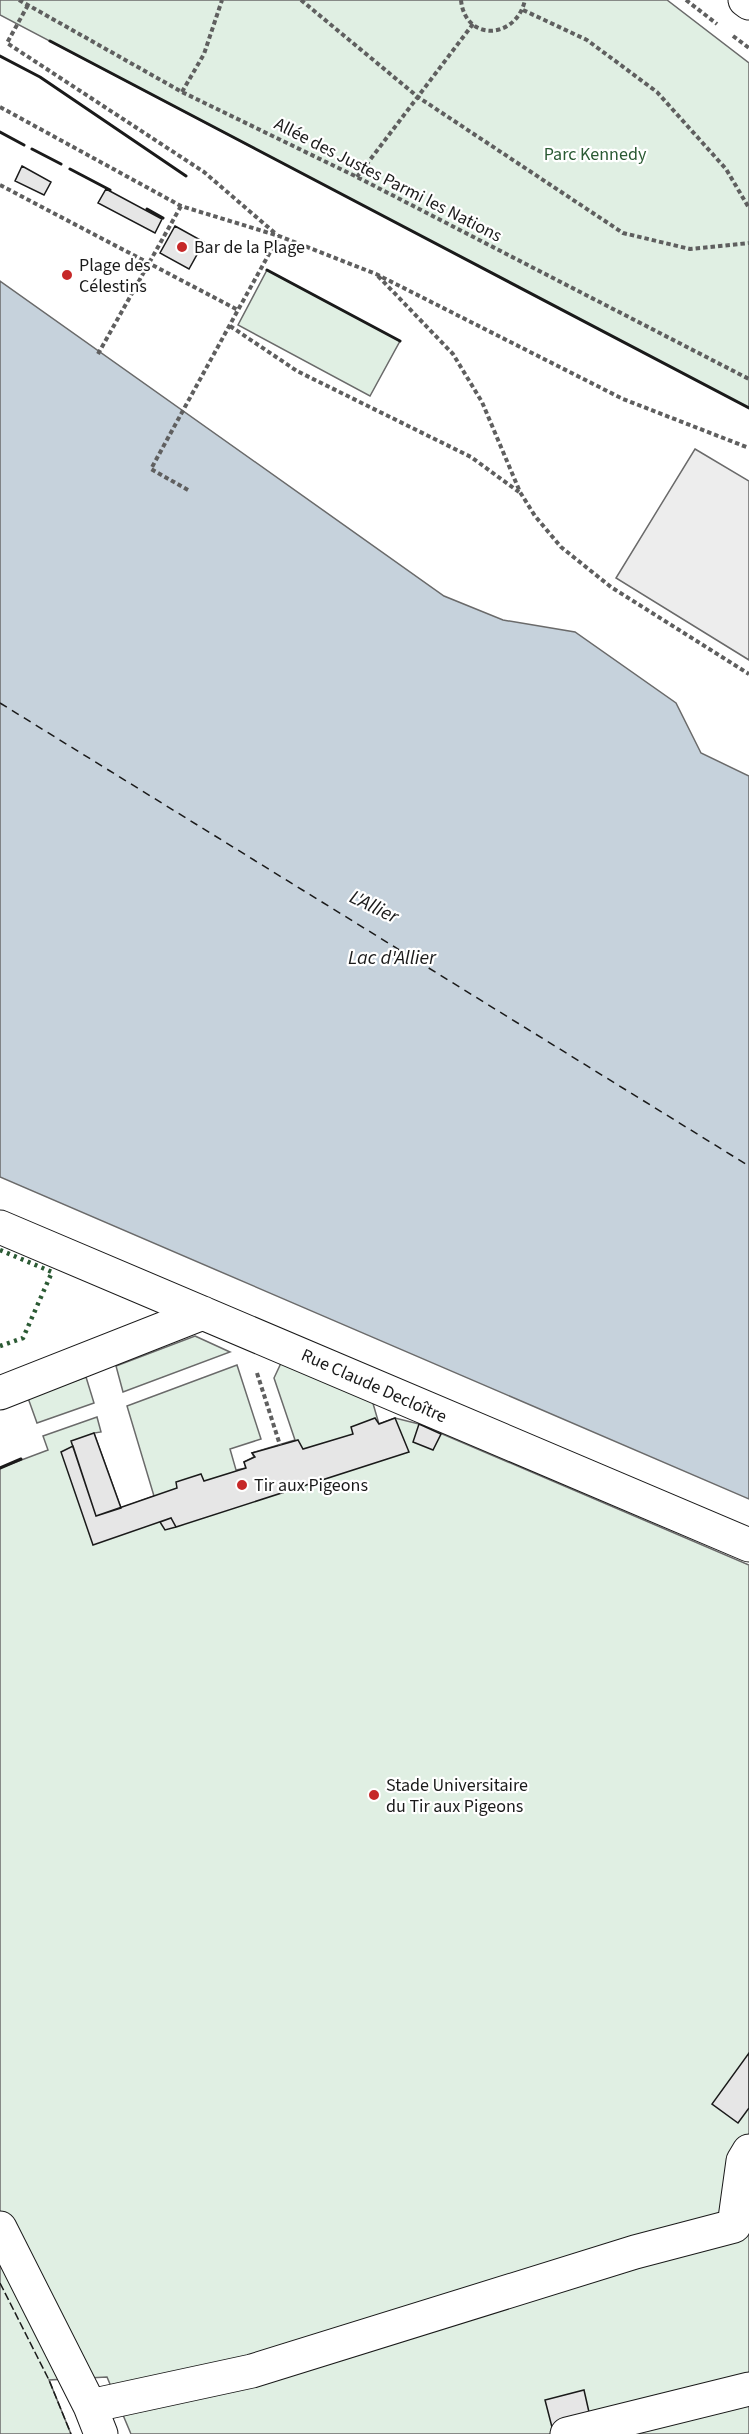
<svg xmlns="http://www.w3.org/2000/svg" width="749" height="2434" font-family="'Source Sans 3',sans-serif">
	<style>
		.green { fill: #e0efe3; stroke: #6a6a6a; stroke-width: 1.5 }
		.parking { fill: #ededed; stroke: #6a6a6a; stroke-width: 1.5 }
		.water { fill: #c6d2dc; stroke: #6a6a6a; stroke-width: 1.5 }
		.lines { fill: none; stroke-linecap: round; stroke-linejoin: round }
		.ferry { stroke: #1a1a1a; stroke-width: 1.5; stroke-dasharray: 8 6; stroke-linecap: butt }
		.building { fill: #e6e6e6; stroke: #1a1a1a; stroke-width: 1.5 }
		.minor-casing { stroke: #1a1a1a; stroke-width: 35 }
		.major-casing { stroke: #1a1a1a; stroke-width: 35 }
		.path { stroke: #5f5f5f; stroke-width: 4; stroke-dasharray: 4.5 3; stroke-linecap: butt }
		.minor { stroke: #fff; stroke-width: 33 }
		.major { stroke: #fff; stroke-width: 33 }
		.hedge { stroke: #2b5a34; stroke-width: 4.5; stroke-dasharray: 3 4.5; stroke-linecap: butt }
		.fence { stroke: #1a1a1a; stroke-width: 1.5; stroke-dasharray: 8 3; stroke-linecap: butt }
		.wall { stroke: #1a1a1a; stroke-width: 3 }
		.poi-dot { fill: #c62828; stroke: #fff; stroke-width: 2 }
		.labels { text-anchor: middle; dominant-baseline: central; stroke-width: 4.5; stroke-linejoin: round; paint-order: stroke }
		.park-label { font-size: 18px; fill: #2b5a34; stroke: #fff }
		.street-label { font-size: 18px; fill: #1a1a1a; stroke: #fff }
		.poi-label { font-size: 18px; fill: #1a1a1a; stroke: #fff; text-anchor: start }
		.water-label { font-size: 20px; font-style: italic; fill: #1a1a1a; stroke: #fff }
	</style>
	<rect width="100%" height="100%" fill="#fff"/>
	<path class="green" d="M 0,0 L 667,0 L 749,63 L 749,408 L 0,15 Z
		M 267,270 L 400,341 L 370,396 L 238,325 Z
		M 195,1336 L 230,1352 L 123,1392 L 116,1366 Z
		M 282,1361 L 372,1400 L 379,1424 L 395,1418 L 419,1424 L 749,1565 L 749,2434 L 131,2434 L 107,2377 L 49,2380 L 71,2434 L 0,2434 L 0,1468 L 48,1450 L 43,1436 L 97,1417 L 101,1432 L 94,1433 L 121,1508 L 154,1496 L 127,1406 L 237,1365 L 261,1439 L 230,1449 L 236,1470 L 246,1468 L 244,1462 L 254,1457 L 252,1453 L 295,1440 L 274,1378 Z
		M 86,1377 L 94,1403 L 37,1423 L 28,1398 Z"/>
	<path class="parking" d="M 695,449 L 749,481 L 749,660 L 616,578 Z"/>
	<path class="water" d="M 0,281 L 444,596 L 503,620 L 575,632 L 676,703 L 701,753 L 749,776 L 749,1499 L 0,1177 Z"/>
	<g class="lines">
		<path class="ferry" d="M 0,703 L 749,1166"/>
	</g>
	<path class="building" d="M 22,166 L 51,182 L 44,195 L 15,181 Z
		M 106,189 L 162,219 L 155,233 L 98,203 Z
		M 175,226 L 204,242 L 189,269 L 160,253 Z
		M 375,1418 L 379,1424 L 395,1418 L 409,1452 L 176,1527 L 171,1518 L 93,1545 L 61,1452 L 73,1446 L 96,1516 L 177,1488 L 176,1482 L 201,1474 L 204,1481 L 246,1468 L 244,1462 L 255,1457 L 252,1453 L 298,1440 L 303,1449 L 353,1434 L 351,1427 Z
		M 419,1424 L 441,1434 L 433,1450 L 413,1442 Z
		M 94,1433 L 121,1508 L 96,1516 L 71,1441 Z
		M 171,1518 L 176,1527 L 165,1530 L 160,1522 Z
		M 749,2053 L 749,2108 L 738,2123 L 712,2104 Z
		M 584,2390 L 591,2421 L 553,2431 L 545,2400 Z"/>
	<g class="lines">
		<defs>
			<path id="minor" d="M 0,1227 L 749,1545
				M 0,1393 L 203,1313
				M 0,2228 L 90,2406 L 101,2434
				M 90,2406 L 252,2371 L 635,2252 L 734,2226 L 743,2161 L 749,2151
				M 567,2434 L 749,2389"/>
			<path id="major" d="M 745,0 L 749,3"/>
		</defs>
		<use href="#minor" class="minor-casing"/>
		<use href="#major" class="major-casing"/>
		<path class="path" d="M 19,0 L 182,92 L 357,177 L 749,379
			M 301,0 L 418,97 L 623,233 L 690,249 L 749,243
			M 461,0 C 465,42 516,40 525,0
			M 686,0 L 717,24
			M 28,5 L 7,43 L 204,172 L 276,234
			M 523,10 L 587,40 L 657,92 L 726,169 L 749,208
			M 733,36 L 749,48
			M 182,92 L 204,54 L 222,0
			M 0,107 L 181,206 L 279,236 L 376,274 L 623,399 L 749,448
			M 357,177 L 473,24
			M 0,185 L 238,310 L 279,236
			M 378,276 L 453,354 L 482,402 L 520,492 L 535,516 L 561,547 L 611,587 L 749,674
			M 230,326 L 297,371 L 471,457 L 519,492
			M 98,354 L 181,206
			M 188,490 L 151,469 L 238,310
			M 257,1373 L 280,1445"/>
		<use href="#minor" class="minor"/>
		<use href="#major" class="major"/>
		<path class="hedge" d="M 0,1250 L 52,1272 L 23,1338 L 0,1346"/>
		<path class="fence" d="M 0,2283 L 49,2380 L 71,2434"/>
		<path class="wall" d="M 50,41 L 749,408
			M 0,56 L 40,77 L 186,176
			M 0,132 L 24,145
			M 32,149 L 61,164
			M 70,169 L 110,190
			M 147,209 L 163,218
			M 267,270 L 400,341
			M 0,1468 L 21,1459"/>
	</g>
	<g class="poi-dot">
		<circle cx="182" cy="247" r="6"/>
		<circle cx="67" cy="275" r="6"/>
		<circle cx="242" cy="1485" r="6"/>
		<circle cx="374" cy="1795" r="6"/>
	</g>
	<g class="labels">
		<g class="park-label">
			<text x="595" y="154">Parc Kennedy</text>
		</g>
		<g class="street-label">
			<text transform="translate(388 180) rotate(27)">Allée des Justes Parmi les Nations</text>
			<text transform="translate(374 1386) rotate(24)">Rue Claude Decloître</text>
		</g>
		<g class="poi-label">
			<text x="194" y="247">Bar de la Plage</text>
			<text x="79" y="265">Plage des<tspan x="79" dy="21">Célestins</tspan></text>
			<text x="254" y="1485">Tir aux Pigeons</text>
			<text x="386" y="1785">Stade Universitaire<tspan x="386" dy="21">du Tir aux Pigeons</tspan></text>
		</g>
		<g class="water-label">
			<text transform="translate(374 907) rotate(26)">L'Allier</text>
			<text x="392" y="958">Lac d'Allier</text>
		</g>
	</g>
</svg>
